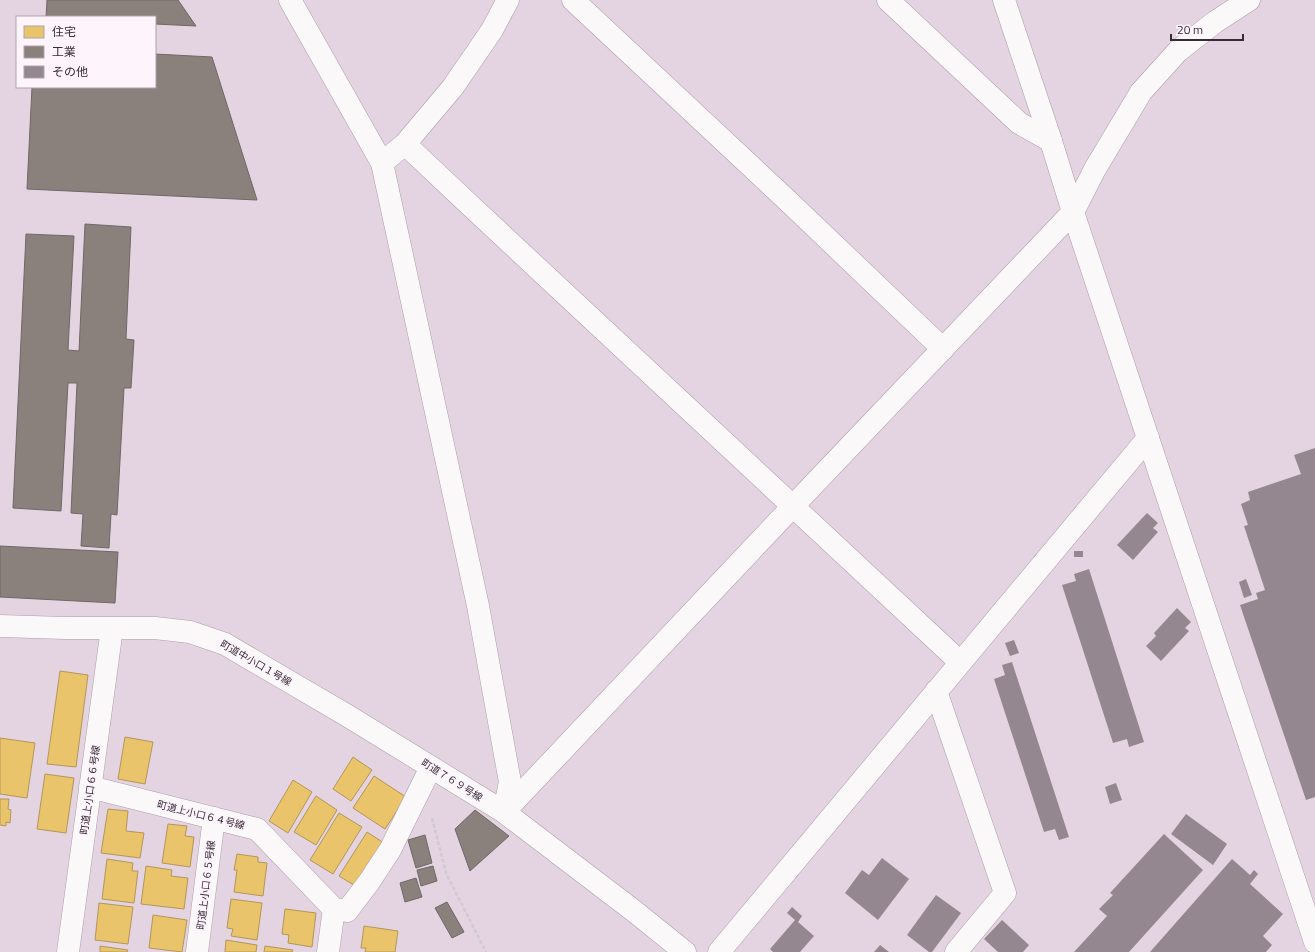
<svg xmlns="http://www.w3.org/2000/svg" width="1315" height="952" font-family="'Titillium Web','Noto Sans JP',sans-serif">
	<style>
		.homes { fill: #e9c46a; stroke: #b3965a }
		.industry { fill: #8a817c; stroke: #716766 }
		.building { fill: #958790 }
		.lines { fill: none; stroke-linecap: round; stroke-linejoin: round }
		.street-casing { stroke: #ac9ea9; stroke-width: 23 }
		.secondary-casing { stroke: #ac9ea9; stroke-width: 23 }
		.path { stroke: #d0cbd0; stroke-width: 2.5; stroke-dasharray: 4 2; stroke-linecap: butt }
		.street { stroke: #fbf8fa; stroke-width: 22 }
		.secondary { stroke: #fbf8fa; stroke-width: 22 }
		.labels { text-anchor: middle; dominant-baseline: central; stroke-width: 4; stroke-linejoin: round; paint-order: stroke }
		.street-label { font-size: 10px; fill: #362a34; stroke: #fef4fc }
	</style>
	<rect width="100%" height="100%" fill="#e4d3e1"/>
	<path class="homes" d="M 60,671 L 88,675 L 76,767 L 47,764 Z
		M 125,737 L 153,742 L 145,784 L 118,779 Z
		M 0,738 L 35,743 L 27,798 L 0,794 Z
		M 353,757 L 372,770 L 351,801 L 333,789 Z
		M 45,774 L 74,778 L 66,833 L 37,829 Z
		M 374,776 L 406,797 L 385,829 L 353,808 Z
		M 293,780 L 312,792 L 288,833 L 269,821 Z
		M 316,796 L 337,810 L 316,845 L 294,832 Z
		M 0,799 L 9,799 L 8,809 L 11,810 L 10,823 L 6,822 L 6,826 L 0,825 Z
		M 108,809 L 128,811 L 126,831 L 144,833 L 140,858 L 101,853 Z
		M 339,813 L 362,827 L 333,874 L 310,860 Z
		M 168,824 L 187,826 L 185,836 L 194,837 L 190,867 L 162,863 Z
		M 367,832 L 384,843 L 357,887 L 339,876 Z
		M 237,854 L 258,857 L 258,862 L 267,863 L 263,896 L 234,892 L 237,870 L 234,870 Z
		M 107,859 L 133,863 L 132,871 L 138,871 L 134,903 L 102,899 Z
		M 146,866 L 172,870 L 171,876 L 188,878 L 184,909 L 141,904 Z
		M 231,899 L 262,903 L 257,940 L 231,936 L 233,929 L 227,928 Z
		M 99,903 L 133,907 L 128,944 L 95,940 Z
		M 285,909 L 316,913 L 312,947 L 288,943 L 289,935 L 282,934 Z
		M 153,915 L 187,920 L 182,952 L 149,948 Z
		M 364,926 L 398,931 L 395,952 L 365,952 L 366,948 L 361,948 Z
		M 226,940 L 257,945 L 256,952 L 225,952 Z
		M 100,946 L 128,950 L 127,952 L 100,952 Z
		M 265,946 L 293,950 L 292,952 L 264,952 Z"/>
	<path class="industry" d="M 47,0 L 178,0 L 196,26 L 155,24 L 155,17 L 46,17 Z
		M 155,54 L 212,57 L 257,200 L 27,189 L 32,87 L 155,87 Z
		M 85,224 L 131,227 L 126,339 L 134,340 L 131,388 L 124,388 L 117,515 L 111,514 L 109,548 L 81,546 L 83,514 L 71,513 L 77,383 L 68,383 L 61,511 L 13,508 L 26,234 L 74,236 L 68,350 L 79,351 Z
		M 0,546 L 118,552 L 115,603 L 0,597 Z
		M 475,810 L 509,836 L 470,871 L 455,829 Z
		M 425,835 L 432,863 L 416,868 L 408,840 Z
		M 433,866 L 437,881 L 421,886 L 417,870 Z
		M 416,878 L 422,897 L 405,902 L 400,883 Z
		M 447,902 L 464,932 L 452,938 L 435,908 Z"/>
	<path class="building" d="M 1315,448 L 1315,797 L 1306,800 L 1240,605 L 1258,599 L 1256,593 L 1265,590 L 1244,526 L 1248,525 L 1241,504 L 1250,500 L 1248,492 L 1301,474 L 1294,455 Z
		M 1147,513 L 1158,523 L 1153,528 L 1158,532 L 1133,560 L 1117,545 Z
		M 1074,551 L 1083,551 L 1083,557 L 1074,557 Z
		M 1089,569 L 1144,742 L 1129,747 L 1127,739 L 1113,743 L 1062,585 L 1076,581 L 1074,574 Z
		M 1246,579 L 1252,595 L 1244,598 L 1239,582 Z
		M 1177,608 L 1191,622 L 1185,628 L 1189,631 L 1161,661 L 1146,646 L 1156,636 L 1154,633 Z
		M 1014,640 L 1019,653 L 1010,656 L 1005,643 Z
		M 1012,662 L 1069,837 L 1059,840 L 1055,829 L 1044,832 L 994,679 L 1005,675 L 1002,665 Z
		M 1116,783 L 1122,800 L 1110,804 L 1105,787 Z
		M 1186,814 L 1227,844 L 1213,865 L 1171,834 Z
		M 1164,834 L 1203,870 L 1129,952 L 1074,952 L 1107,916 L 1099,909 L 1113,895 L 1110,893 Z
		M 882,858 L 909,879 L 878,920 L 845,893 L 862,870 L 869,875 Z
		M 1232,859 L 1250,875 L 1254,870 L 1258,874 L 1250,884 L 1283,914 L 1263,936 L 1272,945 L 1266,952 L 1150,952 Z
		M 936,895 L 961,913 L 932,952 L 929,952 L 907,935 Z
		M 792,907 L 802,916 L 798,922 L 814,936 L 800,952 L 773,952 L 770,949 L 795,920 L 787,913 Z
		M 1002,920 L 1029,945 L 1023,952 L 998,952 L 984,939 Z
		M 880,945 L 889,952 L 874,952 Z"/>
	<g class="lines">
		<defs>
			<path id="street" d="M 290,0 L 382,163
				M 508,0 L 492,30 L 453,87 L 405,144 C 589,318 775,490 960,662
				M 573,0 L 788,201 L 943,349
				M 888,0 L 1019,123 L 1051,141
				M 405,144 L 382,163 L 478,606 L 510,782 L 504,812
				M 0,626 L 65,628 L 155,628 L 190,632 L 225,644 L 348,716 L 504,812 L 634,911 L 685,952
				M 936,691 L 1005,893 L 956,952
				M 90,787 L 257,829 L 334,909 L 328,952
				M 334,909 L 347,911 L 369,882 L 390,850 L 431,767
				M 68,952 L 112,628
				M 197,952 L 214,818
				M 719,952 L 1148,438"/>
			<path id="secondary" d="M 1004,0 L 1051,141 L 1073,212 L 1315,942
				M 504,812 L 793,506 L 1073,212 L 1095,169 L 1141,92 L 1178,51 L 1215,22 L 1249,0"/>
		</defs>
		<use href="#street" class="street-casing"/>
		<use href="#secondary" class="secondary-casing"/>
		<path class="path" d="M 432,818 L 446,873 L 486,952"/>
		<use href="#street" class="street"/>
		<use href="#secondary" class="secondary"/>
	</g>
	<g class="labels">
		<g class="street-label">
			<text transform="translate(256 663) rotate(30)">町道中小口１号線</text>
			<text transform="translate(452 780) rotate(32)">町道７６９号線</text>
			<text transform="translate(90 790) rotate(-82)">町道上小口６６号線</text>
			<text transform="translate(201 815) rotate(14)">町道上小口６４号線</text>
			<text transform="translate(206 885) rotate(-83)">町道上小口６５号線</text>
		</g>
	</g>
	<rect x="16" y="16" width="140" height="72" fill="#fef4fc" stroke="#aea3ac"/>
	<rect x="24" y="26" width="20" height="12" fill="#e9c46a" stroke="#aea3ac"/>
	<text x="52" y="36" font-size="12" fill="#362a34">住宅</text>
	<rect x="24" y="46" width="20" height="12" fill="#8a817c" stroke="#aea3ac"/>
	<text x="52" y="56" font-size="12" fill="#362a34">工業</text>
	<rect x="24" y="66" width="20" height="12" fill="#958790" stroke="#aea3ac"/>
	<text x="52" y="76" font-size="12" fill="#362a34">その他</text>
	<path d="M1171 34v6h72v-6" fill="none" stroke="#362a34" stroke-width="2"/>
	<text x="1177" y="34" font-size="12" fill="#362a34" stroke="#fef4fc" stroke-width="3" paint-order="stroke">20 m</text>
</svg>
